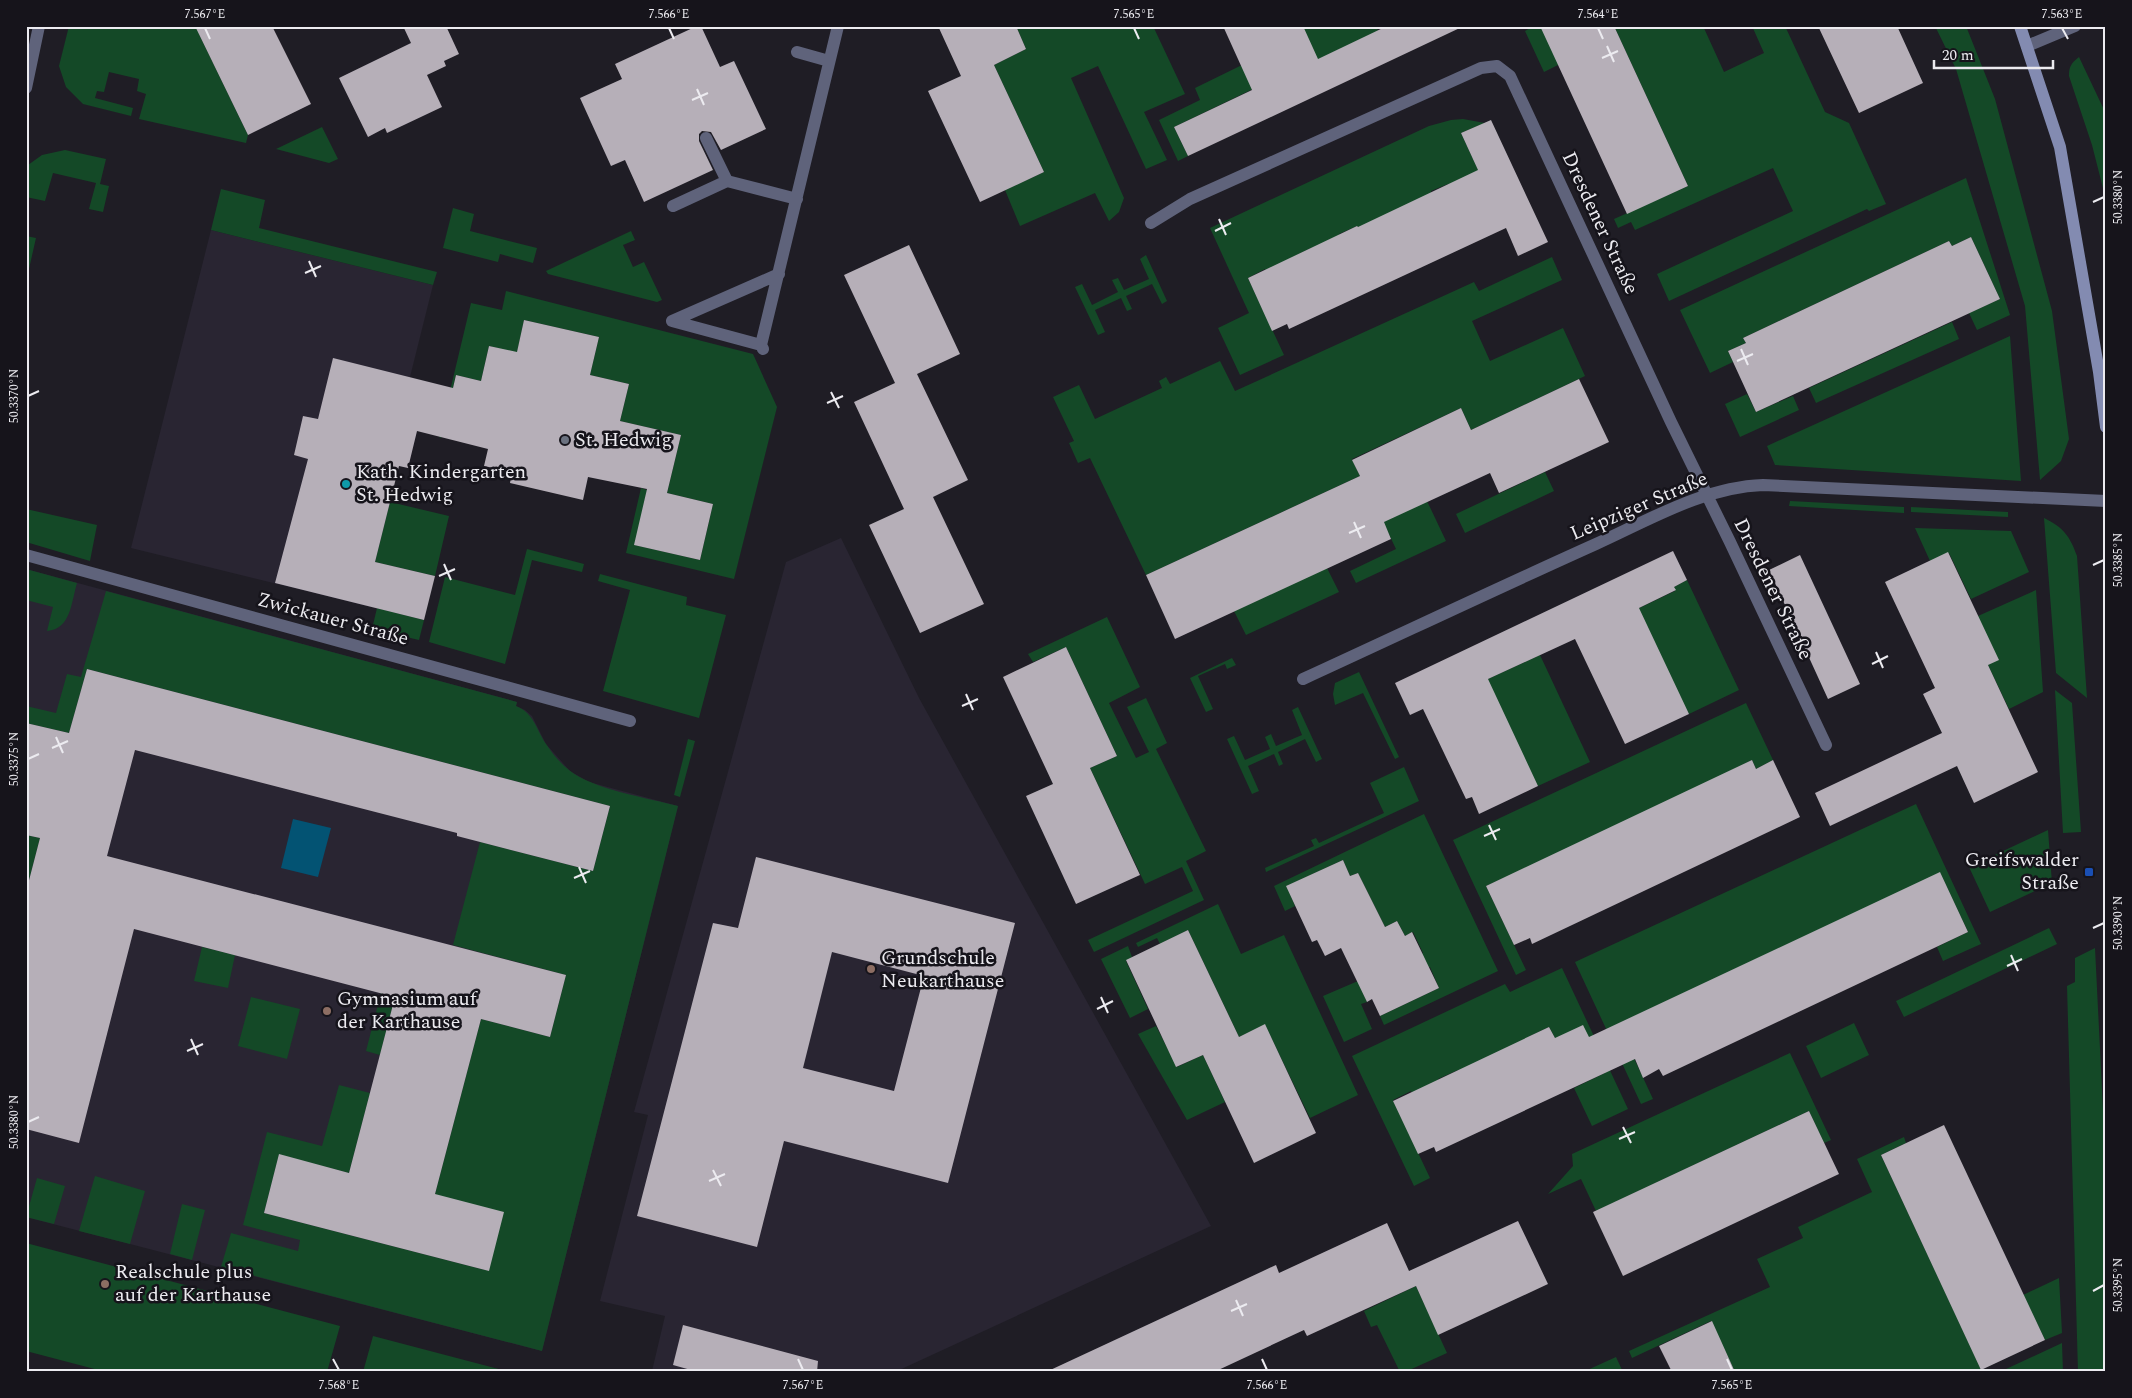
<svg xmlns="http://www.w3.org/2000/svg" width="2132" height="1398" font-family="Spectral,serif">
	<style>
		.built { fill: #292532 }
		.green { fill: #144927 }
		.water { fill: #035373 }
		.building { fill: #b6afb8; fill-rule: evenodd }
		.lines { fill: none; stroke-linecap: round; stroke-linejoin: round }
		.street { stroke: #5f637b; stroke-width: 12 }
		.secondary { stroke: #838bb1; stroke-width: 12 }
		.ticks { fill: none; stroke: #ecebf0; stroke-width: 2 }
		.worship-dot { fill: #6b7280; stroke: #16141b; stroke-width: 2 }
		.culture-dot { fill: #0f9aa8; stroke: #16141b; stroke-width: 2 }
		.transit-dot { fill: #1a4fb4; stroke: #16141b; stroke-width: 2 }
		.education-dot { fill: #8d6e63; stroke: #16141b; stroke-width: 2 }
		.labels { text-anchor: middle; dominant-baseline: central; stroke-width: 5; stroke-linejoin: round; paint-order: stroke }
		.street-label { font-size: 20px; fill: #ecebf0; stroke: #16141b }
		.poi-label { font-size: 20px; fill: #ecebf0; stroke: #16141b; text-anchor: start }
		.neatline { fill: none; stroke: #ecebf0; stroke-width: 2 }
		.ticks-label { font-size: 12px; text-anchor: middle; fill: #ecebf0 }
	</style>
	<rect width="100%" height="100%" fill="#1f1d25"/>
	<path class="built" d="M 211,230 L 433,285 L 400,417 L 419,423 L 408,468 L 396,465 L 387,501 L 390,502 L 424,620 L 131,548 Z
		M 841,538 L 919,698 L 1211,1226 L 895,1372 L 656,1372 L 652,1371 L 665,1316 L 600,1301 L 648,1115 L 634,1112 L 786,562 Z
		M 26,569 L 517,702 L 516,706 L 525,710 L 532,716 L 546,744 L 570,771 L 589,782 L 678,806 L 542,1351 L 26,1217 Z"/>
	<path class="green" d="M 69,26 L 213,26 L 199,34 L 248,135 L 246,143 L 139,119 L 146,94 L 137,91 L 139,79 L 109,72 L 104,92 L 97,91 L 95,98 L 133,108 L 131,116 L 83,104 L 66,87 L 59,66 Z
		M 1016,26 L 1153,26 L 1185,94 L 1144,112 L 1167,160 L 1146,169 L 1098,66 L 1071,78 L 1124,198 L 1119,212 L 1109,221 L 1095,193 L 1020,226 L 1005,190 L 1044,172 L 994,65 L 1026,49 Z
		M 1303,26 L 1376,26 L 1378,31 L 1311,63 Z
		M 1534,26 L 1557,26 L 1558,65 L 1544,72 L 1525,31 Z
		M 1614,26 L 1703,26 L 1724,72 L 1764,53 L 1752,26 L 1785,26 L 1825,112 L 1849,123 L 1886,204 L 1869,211 L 1867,209 L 1669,301 L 1657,274 L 1793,211 L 1773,168 L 1635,230 L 1631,222 L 1618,228 L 1614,219 L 1688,186 Z
		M 1935,26 L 1966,26 L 1995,99 L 2052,311 L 2069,439 L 2061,461 L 2040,480 L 2025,306 L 1956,69 Z
		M 2079,57 L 2106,114 L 2106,200 L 2092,145 L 2069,76 C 2069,67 2071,63 2079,57 Z
		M 1242,65 L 1253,89 L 1174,127 L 1188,156 L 1178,161 L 1159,120 L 1200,100 L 1195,88 Z
		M 1463,119 L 1485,123 L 1461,133 L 1483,180 L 1453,194 L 1448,184 L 1431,191 L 1435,203 C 1394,207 1392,207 1362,237 L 1357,226 L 1339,234 L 1344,246 L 1311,248 L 1293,257 L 1270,280 L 1265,269 L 1248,278 L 1284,355 L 1240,375 L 1218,328 L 1249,313 L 1210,228 L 1429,126 L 1451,120 Z
		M 322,127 L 338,159 L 329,163 L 276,149 Z
		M 65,150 L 106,159 L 100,184 L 109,186 L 103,212 L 89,209 L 96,183 L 53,173 L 45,201 L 26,197 L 28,165 L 42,155 Z
		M 1966,178 L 2010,315 L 1977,330 L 1969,313 L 2000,299 L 1971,237 L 1952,246 L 1949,241 L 1743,338 L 1746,343 L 1728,351 L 1733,362 L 1710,373 L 1680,310 Z
		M 221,189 L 265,200 L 259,228 L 437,272 L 433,285 L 211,230 Z
		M 453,208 L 474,214 L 470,231 L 537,248 L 533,263 L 500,254 L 498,262 L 443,248 Z
		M 631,231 L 635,240 L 623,245 L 633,267 L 644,262 L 662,300 L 657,302 L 548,274 L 546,271 Z
		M 26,236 L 36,238 L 26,282 Z
		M 1146,255 L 1167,301 L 1162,304 L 1152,284 L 1126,296 L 1132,309 L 1127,311 L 1121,298 L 1095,310 L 1105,332 L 1098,335 L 1075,287 L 1082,284 L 1092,305 L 1118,292 L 1112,280 L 1118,278 L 1124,290 L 1149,279 L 1140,259 Z
		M 1552,257 L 1562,280 L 1472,321 L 1490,361 L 1563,328 L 1585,376 L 1471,430 L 1461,408 L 1352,459 L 1360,476 L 1146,575 L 1090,458 L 1078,463 L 1069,443 L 1074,441 L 1053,397 L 1079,385 L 1095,419 L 1162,388 L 1159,381 L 1166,377 L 1170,384 L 1220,361 L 1235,391 L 1474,282 L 1479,291 Z
		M 506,291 L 753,354 L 777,407 L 734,579 L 626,553 L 641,488 L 647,490 L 635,545 L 700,560 L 713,504 L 667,493 L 681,435 L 620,421 L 629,384 L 590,375 L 599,337 L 524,320 L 517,353 L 489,346 L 481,381 L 456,375 L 441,438 L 439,437 L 471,303 L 502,310 Z
		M 1952,322 L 1959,339 L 1816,403 L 1809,388 Z
		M 2010,336 L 2021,481 L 1775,465 L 1767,446 Z
		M 1747,394 L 1756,412 L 1793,396 L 1799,410 L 1740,437 L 1725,404 Z
		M 1545,472 L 1554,491 L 1465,533 L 1456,514 Z
		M 1427,501 L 1446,541 L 1356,583 L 1350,571 L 1396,549 L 1383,522 Z
		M 1790,501 L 1904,507 L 1904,513 L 1789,506 Z
		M 390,502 L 449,516 L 435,576 L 375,562 Z
		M 1911,507 L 2008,512 L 2008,517 L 1911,512 Z
		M 26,509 L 97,525 L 90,561 L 26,542 Z
		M 2044,518 C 2063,527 2070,536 2077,556 L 2087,698 L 2056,673 Z
		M 1915,528 L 2011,531 L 2029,572 L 1971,599 L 1949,553 L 1930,561 Z
		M 527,549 L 584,564 L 582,572 L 532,560 L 505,664 L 429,642 L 445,577 L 515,595 Z
		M 1327,568 L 1339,592 L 1246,635 L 1234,611 Z
		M 26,569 L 77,583 C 71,603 71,629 47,631 L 53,607 L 26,600 Z
		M 600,574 L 687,597 L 686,605 L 726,615 L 699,718 L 603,691 L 630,590 L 598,581 Z
		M 1687,580 L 1739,690 L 1689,714 L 1631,612 L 1675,591 L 1674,587 Z
		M 2036,590 L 2043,692 L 2009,709 L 1988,665 L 1978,616 Z
		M 106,591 L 517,702 L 516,706 C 534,713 536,729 546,744 C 552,753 560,763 569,770 C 592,789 648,798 678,806 L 542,1351 L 221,1267 L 231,1233 L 298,1251 L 300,1240 L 243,1225 L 267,1132 L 322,1146 L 339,1085 L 370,1093 L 349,1173 L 279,1155 L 264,1213 L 485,1270 L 435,1194 L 481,1019 L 550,1037 L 566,975 L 453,945 L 480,842 L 593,871 L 610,806 L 87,669 L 69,733 L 26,723 L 26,706 L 56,713 L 67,674 L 81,677 Z
		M 377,608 L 424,620 L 419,640 L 372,629 Z
		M 1107,617 L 1140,687 L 1109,703 L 1136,758 L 1149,752 L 1127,707 L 1146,698 L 1167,743 L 1156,749 L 1206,851 L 1186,861 L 1204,900 L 1094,952 L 1088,940 L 1193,891 L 1182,867 L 1145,884 L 1090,768 L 1117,756 L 1066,647 L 1033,662 L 1028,654 Z
		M 1540,655 L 1590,762 L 1538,786 L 1479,683 Z
		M 1232,658 L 1236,665 L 1227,669 L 1225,664 L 1198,676 L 1213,709 L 1206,712 L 1190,678 Z
		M 1359,672 L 1399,757 L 1395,759 L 1363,693 L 1335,705 L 1333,694 L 1335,683 Z
		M 2055,690 L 2072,703 L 2081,832 L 2063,833 Z
		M 1746,703 L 1773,760 L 1756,769 L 1752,760 L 1510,884 L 1506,877 L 1486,886 L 1526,970 L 1516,975 L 1453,840 Z
		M 1298,707 L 1322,759 L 1316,762 L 1305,739 L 1278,752 L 1283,764 L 1279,766 L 1274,754 L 1248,766 L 1259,791 L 1252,794 L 1227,739 L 1234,736 L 1245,760 L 1270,749 L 1265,737 L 1271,734 L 1276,746 L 1302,735 L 1292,710 Z
		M 688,739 L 695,741 L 680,797 L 674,795 Z
		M 1404,767 L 1419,801 L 1266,872 L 1265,868 L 1314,846 L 1311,840 L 1316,838 L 1319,843 L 1384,813 L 1370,783 Z
		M 1916,804 L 1981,944 L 1943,961 L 1937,947 L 1968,932 L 1940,873 L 1618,1024 L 1653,1099 L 1641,1104 L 1575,962 Z
		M 1424,814 L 1498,971 L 1384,1025 L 1380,1016 L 1439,988 L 1430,967 L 1422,971 L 1416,957 L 1423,953 L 1413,932 L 1405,936 L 1397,921 L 1385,927 L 1358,873 L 1350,876 L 1343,860 L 1287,886 L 1295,906 L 1285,911 L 1274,886 Z
		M 2048,830 L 2052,883 L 1990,912 L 1969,867 Z
		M 26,835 L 40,838 L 26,892 Z
		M 1218,904 L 1241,954 L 1284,935 L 1358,1095 L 1310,1118 L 1265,1025 L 1239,1037 L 1188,930 L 1160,944 L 1157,938 L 1138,947 L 1136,943 Z
		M 2049,928 L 2057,944 L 1904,1017 L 1896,1001 Z
		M 1128,946 L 1132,957 L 1126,961 L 1148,1009 L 1130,1018 L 1101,959 Z
		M 202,947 L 235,955 L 228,988 L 194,981 Z
		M 2095,948 L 2106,1170 L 2106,1372 L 2078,1372 L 2067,986 L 2075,982 L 2075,958 Z
		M 1562,968 L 1628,1109 L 1592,1126 L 1574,1088 L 1605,1073 L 1555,1038 L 1549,1027 L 1530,1036 L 1464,1082 L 1458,1070 L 1438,1079 L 1443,1092 L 1417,1104 L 1411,1091 L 1393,1100 L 1430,1178 L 1414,1186 L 1352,1056 L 1505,984 L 1510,992 Z
		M 1358,981 L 1367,1002 L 1361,1004 L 1372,1029 L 1344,1042 L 1323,996 Z
		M 381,993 L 395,997 L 380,1055 L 366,1051 Z
		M 251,997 L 300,1009 L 287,1059 L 238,1046 Z
		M 1854,1023 L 1869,1055 L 1821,1078 L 1806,1046 Z
		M 1156,1026 L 1177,1067 L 1203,1055 L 1225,1102 L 1187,1120 L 1138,1034 Z
		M 1790,1053 L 1831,1140 L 1824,1143 L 1809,1111 L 1596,1211 L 1581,1179 L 1548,1194 L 1573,1166 L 1572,1154 Z
		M 1904,1137 L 1906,1143 L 1881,1155 L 1981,1369 L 1975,1372 L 1735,1372 L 1711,1321 L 1632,1358 L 1629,1351 L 1770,1287 L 1757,1259 L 1803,1238 L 1798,1227 L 1872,1192 L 1857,1159 Z
		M 95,1176 L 145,1191 L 130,1244 L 79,1231 Z
		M 37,1178 L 65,1186 L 54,1224 L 26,1217 Z
		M 182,1204 L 205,1210 L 192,1260 L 170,1254 Z
		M 26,1243 L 340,1326 L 327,1372 L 106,1372 L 26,1351 Z
		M 2059,1278 L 2062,1333 L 2045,1340 L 2023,1295 Z
		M 1416,1286 L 1447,1353 L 1405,1372 L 1400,1372 L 1377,1325 L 1371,1327 L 1364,1311 Z
		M 373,1336 L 510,1372 L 363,1372 Z
		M 2062,1343 L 2063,1372 L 2007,1372 L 2006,1369 Z
		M 1616,1357 L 1623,1372 L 1583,1372 Z"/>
	<path class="water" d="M 293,819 L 331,828 L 318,877 L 281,868 Z"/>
	<path class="building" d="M 195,26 L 272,26 L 311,104 L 248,135 Z
		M 403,26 L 446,26 L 459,54 L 444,61 L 446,66 L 427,75 L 442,107 L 387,133 L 385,128 L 368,137 L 339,78 L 411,43 Z
		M 697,26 L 701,26 L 720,67 L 734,61 L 766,129 L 721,150 L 711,132 L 702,131 L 699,134 L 699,141 L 713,170 L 644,202 L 625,160 L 611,166 L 580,98 L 622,79 L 615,64 Z
		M 938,26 L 1016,26 L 1026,49 L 994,65 L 1044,172 L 980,202 L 928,91 L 961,76 Z
		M 1223,26 L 1303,26 L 1318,59 L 1387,26 L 1464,26 L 1188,156 L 1174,127 L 1252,90 Z
		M 1540,26 L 1614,26 L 1688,186 L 1627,214 Z
		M 1818,26 L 1897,26 L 1923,83 L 1859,113 Z
		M 1491,120 L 1548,242 L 1518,256 L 1506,228 L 1289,329 L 1287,324 L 1272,331 L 1248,278 L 1357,226 L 1358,227 L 1478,170 L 1461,133 Z
		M 1971,237 L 2000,299 L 1756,412 L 1728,351 L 1746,343 L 1743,338 L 1949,241 L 1952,246 Z
		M 909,245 L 960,354 L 917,374 L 968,480 L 933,497 L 984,604 L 920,633 L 869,525 L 904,509 L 854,402 L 895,383 L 844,275 Z
		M 524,320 L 599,337 L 590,375 L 629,384 L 620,421 L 681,435 L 667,493 L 713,504 L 700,560 L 634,545 L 647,489 L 588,477 L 583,500 L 510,483 L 512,472 L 484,466 L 488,449 L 417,431 L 408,468 L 399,466 L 375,562 L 435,576 L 424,620 L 275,583 L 308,459 L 294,455 L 303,416 L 318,419 L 333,358 L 453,388 L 456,375 L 481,381 L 489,346 L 517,352 Z
		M 1579,379 L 1609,442 L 1499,493 L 1490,473 L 1384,522 L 1391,539 L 1175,639 L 1146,575 L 1360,476 L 1352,460 L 1461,408 L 1471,430 Z
		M 1673,551 L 1687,580 L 1674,587 L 1676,590 L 1639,608 L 1689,714 L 1625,744 L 1575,639 L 1488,679 L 1538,786 L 1479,814 L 1472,797 L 1466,799 L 1423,709 L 1410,715 L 1395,683 Z
		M 1948,552 L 1999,660 L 1988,665 L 2038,772 L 1974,803 L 1957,766 L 1830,826 L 1815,793 L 1942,733 L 1923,694 L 1935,688 L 1885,582 Z
		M 1800,555 L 1860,684 L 1828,699 L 1769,570 Z
		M 1066,647 L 1117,756 L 1090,768 L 1140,875 L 1076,904 L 1026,796 L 1053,784 L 1003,677 Z
		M 87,669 L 610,806 L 593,871 L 457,836 L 457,833 L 135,750 L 107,856 L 566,975 L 550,1037 L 481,1019 L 435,1194 L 504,1212 L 489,1271 L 264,1213 L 279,1154 L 349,1173 L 395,997 L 134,929 L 79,1143 L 26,1129 L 26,892 L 40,838 L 26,835 L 26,723 L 69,733 Z
		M 1752,760 L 1756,769 L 1773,760 L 1800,817 L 1532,944 L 1530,938 L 1514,945 L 1486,886 Z
		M 756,857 L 1015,923 L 948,1183 L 784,1141 L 757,1247 L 637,1216 L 713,923 L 738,928 ZM 832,952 L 924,976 L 894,1091 L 803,1068 Z
		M 1343,860 L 1350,876 L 1358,873 L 1385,927 L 1397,921 L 1405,936 L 1412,932 L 1439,988 L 1380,1016 L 1372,999 L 1367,1002 L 1341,948 L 1325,956 L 1317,940 L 1312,942 L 1286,886 Z
		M 1940,872 L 1968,932 L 1663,1076 L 1659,1069 L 1643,1078 L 1635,1059 L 1436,1152 L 1434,1147 L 1418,1154 L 1393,1101 L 1549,1027 L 1555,1038 L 1583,1025 L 1589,1037 Z
		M 1188,930 L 1239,1037 L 1265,1024 L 1316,1133 L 1254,1163 L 1203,1055 L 1176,1067 L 1126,960 Z
		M 1809,1111 L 1839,1174 L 1623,1276 L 1593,1212 Z
		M 1944,1125 L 2045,1340 L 1981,1370 L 1881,1155 Z
		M 1518,1221 L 1548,1284 L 1438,1335 L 1416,1286 L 1307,1336 L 1304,1330 L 1214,1372 L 1046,1372 L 1276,1265 L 1279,1273 L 1387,1223 L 1409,1271 Z
		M 1712,1321 L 1735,1372 L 1672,1372 L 1659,1346 Z
		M 683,1325 L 818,1361 L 817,1372 L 698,1372 L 673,1365 Z"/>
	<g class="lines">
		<path class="street" d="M 2027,46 L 2075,26
			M 797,52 L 829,61
			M 26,88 L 39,26
			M 706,138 L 727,181
			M 673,206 L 727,181 L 797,199
			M 1151,223 L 1190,199 L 1481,68 L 1497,66 L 1510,76 L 1671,422 L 1730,542 L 1826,745
			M 672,321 L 779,274
			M 672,321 L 761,345
			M 763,349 L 761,345 L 838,26
			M 26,555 L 630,721
			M 1303,679 C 1401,634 1498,588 1596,544 C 1649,520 1704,487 1763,485 L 2106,501"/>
		<path class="secondary" d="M 2020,26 L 2060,147 L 2099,372 L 2106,427"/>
	</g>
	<path class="ticks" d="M 205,28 L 210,39M 669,28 L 674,39M 1134,28 L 1139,39M 1598,28 L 1603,39M 2062,28 L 2068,39M 1607,46 L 1614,62M 1602,58 L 1618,51M 697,89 L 704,105M 692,100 L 708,93M 2093,202 L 2104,197M 1219,219 L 1226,235M 1215,231 L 1231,223M 309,261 L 316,277M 305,273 L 321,266M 1741,349 L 1748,365M 1737,361 L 1753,354M 831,392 L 839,408M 28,396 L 39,391M 827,403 L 843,396M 1354,522 L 1361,538M 1349,533 L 1365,526M 444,564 L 451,580M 2093,565 L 2104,560M 439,576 L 455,569M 1876,652 L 1883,668M 1872,664 L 1888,656M 966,694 L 973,710M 962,706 L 978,699M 56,737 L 63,753M 52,748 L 68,741M 28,759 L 39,754M 1489,825 L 1496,840M 1484,836 L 1500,829M 579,867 L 586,883M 574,878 L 590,871M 2093,928 L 2104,923M 2011,955 L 2018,971M 2007,966 L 2022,959M 1101,997 L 1108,1013M 1097,1009 L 1113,1001M 191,1039 L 198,1055M 187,1051 L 203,1044M 28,1122 L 39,1117M 1623,1127 L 1631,1143M 1619,1139 L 1635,1132M 713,1170 L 721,1186M 709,1181 L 725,1174M 2093,1291 L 2104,1285M 1236,1300 L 1243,1316M 1231,1311 L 1247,1304M 333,1359 L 339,1370M 798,1359 L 803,1370M 1262,1359 L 1267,1370M 1727,1359 L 1732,1370"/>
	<circle class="worship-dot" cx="565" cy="440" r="5"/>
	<circle class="culture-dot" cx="346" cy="484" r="5"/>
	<rect class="transit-dot" x="2084" y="867" width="10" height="10" rx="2.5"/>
	<g class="education-dot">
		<circle cx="871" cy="969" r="5"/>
		<circle cx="327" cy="1011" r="5"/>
		<circle cx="105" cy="1284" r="5"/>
	</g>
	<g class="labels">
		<g class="street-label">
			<text transform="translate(1600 223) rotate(65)">Dresdener Straße</text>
			<text transform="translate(1639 506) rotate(-23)">Leipziger Straße</text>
			<text transform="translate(1773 589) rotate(64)">Dresdener Straße</text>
			<text transform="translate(333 619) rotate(15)">Zwickauer Straße</text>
		</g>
		<g class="poi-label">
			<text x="575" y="440">St. Hedwig</text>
			<text x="356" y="472">Kath. Kindergarten<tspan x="356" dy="23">St. Hedwig</tspan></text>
			<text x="2079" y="860" text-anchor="end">Greifswalder<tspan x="2079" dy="23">Straße</tspan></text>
			<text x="881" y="958">Grundschule<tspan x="881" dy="23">Neukarthause</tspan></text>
			<text x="337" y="999">Gymnasium auf<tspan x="337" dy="23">der Karthause</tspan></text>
			<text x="115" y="1272">Realschule plus<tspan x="115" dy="23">auf der Karthause</tspan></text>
		</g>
	</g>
	<rect width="2132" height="1398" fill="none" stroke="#16141b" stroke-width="55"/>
	<path d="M1934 60v8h119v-8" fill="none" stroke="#ecebf0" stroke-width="2.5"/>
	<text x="1942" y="60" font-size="15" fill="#ecebf0" stroke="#16141b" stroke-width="4" paint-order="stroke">20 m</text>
	<rect x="28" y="28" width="2076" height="1342" class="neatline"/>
	<g class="ticks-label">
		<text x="205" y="18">7.567°E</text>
		<text x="669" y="18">7.566°E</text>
		<text x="1134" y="18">7.565°E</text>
		<text x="1598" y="18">7.564°E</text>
		<text x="2062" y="18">7.563°E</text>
		<text transform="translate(2118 197) rotate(-90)" y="4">50.3380°N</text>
		<text transform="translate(14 396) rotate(-90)" y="4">50.3370°N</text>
		<text transform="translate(2118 560) rotate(-90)" y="4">50.3385°N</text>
		<text transform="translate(14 759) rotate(-90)" y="4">50.3375°N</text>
		<text transform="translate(2118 923) rotate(-90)" y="4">50.3390°N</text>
		<text transform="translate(14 1122) rotate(-90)" y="4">50.3380°N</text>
		<text transform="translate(2118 1285) rotate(-90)" y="4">50.3395°N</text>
		<text x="339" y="1389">7.568°E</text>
		<text x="803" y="1389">7.567°E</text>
		<text x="1267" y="1389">7.566°E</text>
		<text x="1732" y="1389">7.565°E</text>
	</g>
</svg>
